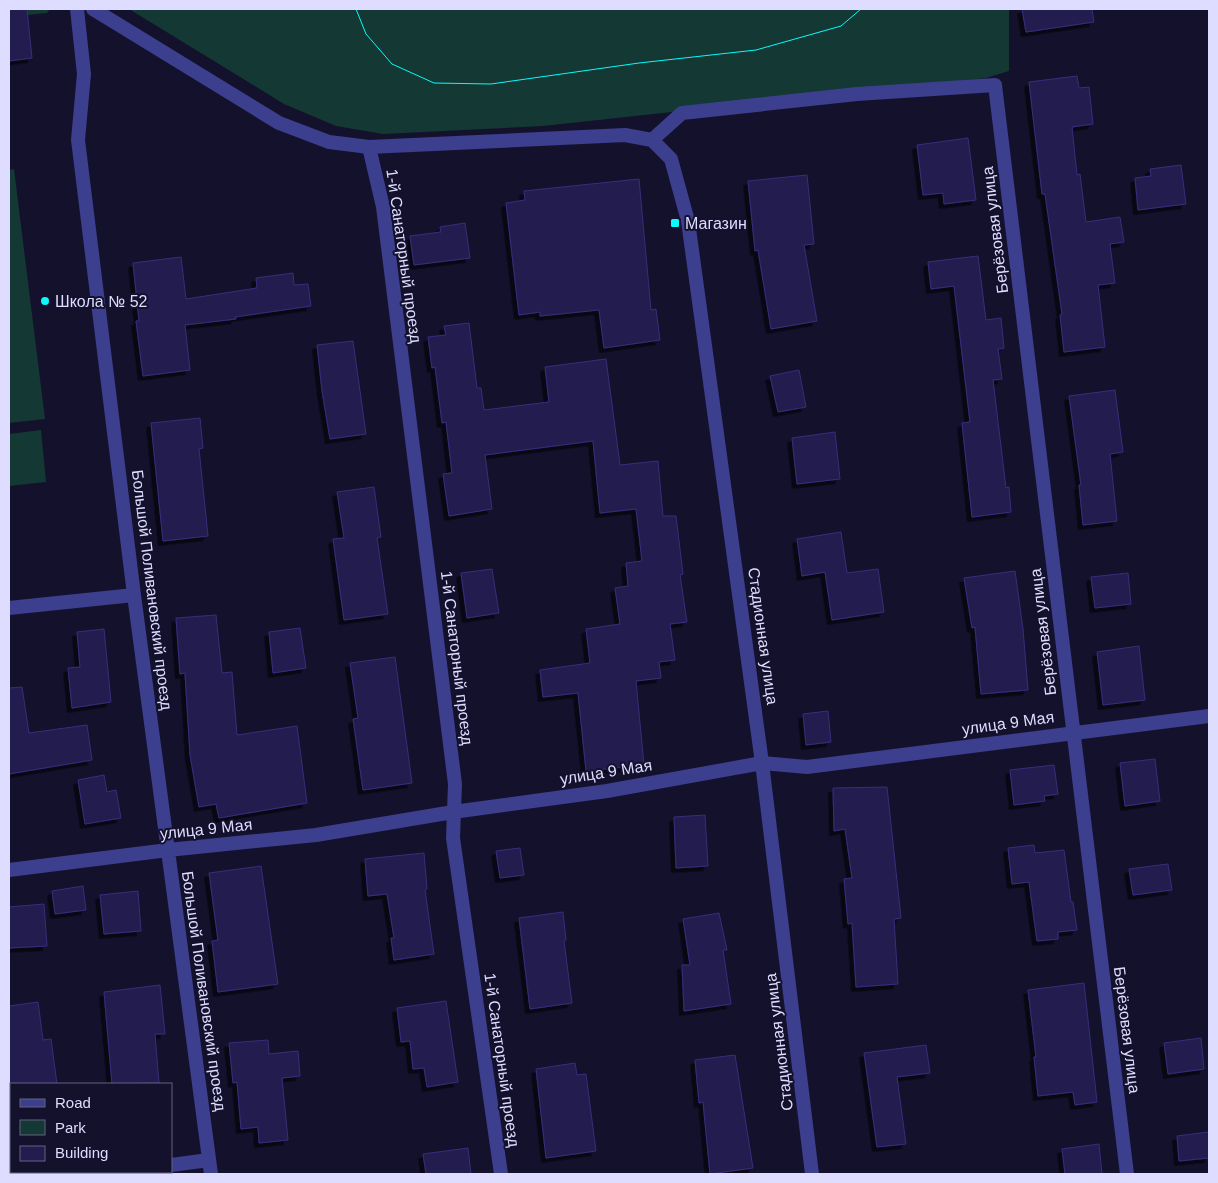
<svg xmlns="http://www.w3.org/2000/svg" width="1218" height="1183" font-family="Helvetica,sans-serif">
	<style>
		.green { fill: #143833 }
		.building { fill: #231d4f; stroke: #372e7b; filter: url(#shadow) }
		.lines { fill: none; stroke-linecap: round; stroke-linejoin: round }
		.minor { stroke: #3b3f8d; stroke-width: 14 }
		.tram { stroke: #09fbff; stroke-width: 1 }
		.poi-dot { fill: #09fbff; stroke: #14112d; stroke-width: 2 }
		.labels { text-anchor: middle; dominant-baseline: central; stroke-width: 4; stroke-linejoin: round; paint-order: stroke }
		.poi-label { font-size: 16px; fill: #deddff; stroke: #14112d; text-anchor: start }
		.street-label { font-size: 16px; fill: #deddff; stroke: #14112d }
	</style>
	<defs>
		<filter id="shadow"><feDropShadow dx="-4.5" dy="4.5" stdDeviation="0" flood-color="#0009"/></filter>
	</defs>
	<rect width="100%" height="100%" fill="#14112d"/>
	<path class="green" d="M 9,9 L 50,9 L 47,13 L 9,17 Z
		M 129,9 L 1009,9 L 1009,71 L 986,78 L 543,126 L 383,134 L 336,126 L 284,104 Z
		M 14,169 L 45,419 L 9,423 L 9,170 Z
		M 41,430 L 46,482 L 9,486 L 9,434 Z"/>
	<path class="building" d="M 9,9 L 27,9 L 32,58 L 9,61 Z
		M 1022,9 L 1092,9 L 1094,22 L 1026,32 Z
		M 1077,76 L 1079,88 L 1089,87 L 1093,124 L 1072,127 L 1077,175 L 1080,174 L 1086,222 L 1120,217 L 1124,242 L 1110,244 L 1115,283 L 1098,285 L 1105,347 L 1064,352 L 1060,315 L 1062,314 L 1045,194 L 1042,194 L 1029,82 Z
		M 968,138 L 976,200 L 944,204 L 943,193 L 923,195 L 917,145 Z
		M 1181,165 L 1186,204 L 1138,210 L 1135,178 L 1151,176 L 1150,169 Z
		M 807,175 L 814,244 L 804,245 L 817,321 L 771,329 L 758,250 L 755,251 L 748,181 Z
		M 639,179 L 651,310 L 656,309 L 660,340 L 604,348 L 599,310 L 540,316 L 540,312 L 519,315 L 506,203 L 525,200 L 524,191 Z
		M 465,223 L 470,258 L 414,265 L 410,236 L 441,232 L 440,227 Z
		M 978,256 L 986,320 L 1001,318 L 1004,348 L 998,349 L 1002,379 L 993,380 L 1006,488 L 1009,487 L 1011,512 L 972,517 L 962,423 L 970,422 L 954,286 L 931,289 L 928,262 Z
		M 181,257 L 186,299 L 257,288 L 256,278 L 293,273 L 294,285 L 308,284 L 311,306 L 235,317 L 236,319 L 185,325 L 190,370 L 143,376 L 136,321 L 139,321 L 133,263 Z
		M 469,323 L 477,388 L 481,388 L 484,410 L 549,402 L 545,367 L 606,359 L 620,465 L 658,461 L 663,516 L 676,516 L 683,574 L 680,575 L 687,622 L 670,624 L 675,660 L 659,662 L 661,678 L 636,681 L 644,765 L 586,771 L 578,693 L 543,697 L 540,670 L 590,663 L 586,629 L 620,624 L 615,588 L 628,586 L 626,563 L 642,561 L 636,509 L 600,513 L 593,441 L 485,455 L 492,509 L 449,516 L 443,474 L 452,473 L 446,422 L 442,423 L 435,367 L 432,368 L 428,337 L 446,335 L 444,326 Z
		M 353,341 L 366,434 L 330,439 L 322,391 L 317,345 Z
		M 799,370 L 806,407 L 778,412 L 770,376 Z
		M 1115,390 L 1123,452 L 1110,454 L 1117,521 L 1083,525 L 1079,485 L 1081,485 L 1069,396 Z
		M 200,418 L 203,448 L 199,449 L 208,536 L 163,541 L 151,423 Z
		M 835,432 L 840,479 L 797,484 L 792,438 Z
		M 374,487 L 381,537 L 377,538 L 388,614 L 344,620 L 333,539 L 344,538 L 337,492 Z
		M 841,532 L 847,573 L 878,569 L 884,612 L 832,620 L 825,572 L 802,576 L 797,539 Z
		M 492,569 L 499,613 L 467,618 L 461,573 Z
		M 1015,571 L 1023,629 L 1028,690 L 981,694 L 975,627 L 972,628 L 964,578 Z
		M 1128,573 L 1131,604 L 1095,608 L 1091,577 Z
		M 216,615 L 222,673 L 232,672 L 237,735 L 297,726 L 307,803 L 219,818 L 216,804 L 199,807 L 190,755 L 185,673 L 180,674 L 176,618 Z
		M 300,628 L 306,668 L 273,673 L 269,632 Z
		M 104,629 L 111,702 L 72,708 L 68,668 L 80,667 L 77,632 Z
		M 1139,646 L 1145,700 L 1103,705 L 1097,652 Z
		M 395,657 L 412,783 L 363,790 L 353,719 L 358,718 L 350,663 Z
		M 22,687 L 29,733 L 87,725 L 92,760 L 9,774 L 9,688 Z
		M 828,711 L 831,742 L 806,745 L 803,714 Z
		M 1155,759 L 1160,801 L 1125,806 L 1120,763 Z
		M 1054,765 L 1058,794 L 1044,796 L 1045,801 L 1014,805 L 1010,770 Z
		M 104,775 L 107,792 L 116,790 L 121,818 L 85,824 L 78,780 Z
		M 887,787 L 901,918 L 894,919 L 898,984 L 856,987 L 852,923 L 848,924 L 844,879 L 852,878 L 845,829 L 834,831 L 833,788 Z
		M 705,815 L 708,866 L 676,868 L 674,817 Z
		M 1034,845 L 1035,853 L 1064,850 L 1071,902 L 1073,902 L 1077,930 L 1058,932 L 1058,939 L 1037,941 L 1029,882 L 1012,884 L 1008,848 Z
		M 520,848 L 524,875 L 500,878 L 496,851 Z
		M 424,853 L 427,889 L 425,890 L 434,954 L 394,960 L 391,938 L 394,938 L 387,894 L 368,896 L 365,859 Z
		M 1168,864 L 1172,890 L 1133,895 L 1129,869 Z
		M 261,866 L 278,984 L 218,992 L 212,941 L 218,940 L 209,873 Z
		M 83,886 L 86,910 L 55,914 L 52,891 Z
		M 138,891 L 141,931 L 104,934 L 100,895 Z
		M 44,904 L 47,946 L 9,948 L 9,907 Z
		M 563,912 L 566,940 L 564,941 L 572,1003 L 530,1009 L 519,918 Z
		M 719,913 L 727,950 L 723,950 L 731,1004 L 684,1011 L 682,965 L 690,965 L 683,919 Z
		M 1084,983 L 1097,1102 L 1075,1105 L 1073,1092 L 1038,1096 L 1034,1057 L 1036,1057 L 1028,990 Z
		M 160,985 L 165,1034 L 155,1034 L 159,1083 L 112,1084 L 104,992 Z
		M 446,1001 L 458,1082 L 427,1087 L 424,1068 L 413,1069 L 410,1041 L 401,1042 L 397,1008 Z
		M 38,1002 L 43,1040 L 51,1039 L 57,1084 L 9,1084 L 9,1006 Z
		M 1201,1038 L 1204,1069 L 1168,1074 L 1164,1043 Z
		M 268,1040 L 269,1054 L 298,1051 L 300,1076 L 282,1078 L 288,1140 L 259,1143 L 258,1127 L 241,1129 L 237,1082 L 233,1083 L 229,1043 Z
		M 926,1045 L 930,1073 L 897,1077 L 906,1144 L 877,1147 L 864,1053 Z
		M 735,1055 L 753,1168 L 710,1174 L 703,1102 L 699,1103 L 695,1060 Z
		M 575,1063 L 577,1075 L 586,1074 L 596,1151 L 546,1158 L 536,1069 Z
		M 1209,1132 L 1209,1158 L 1179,1161 L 1177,1136 Z
		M 1099,1144 L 1102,1174 L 1065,1174 L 1062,1149 Z
		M 468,1148 L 471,1174 L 426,1174 L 423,1154 Z"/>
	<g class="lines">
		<path class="minor" d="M 77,9 L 84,74 L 78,140 L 134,595 L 211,1174
			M 93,9 L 279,123 L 329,142 L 369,147 L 625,135 L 652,140 L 671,159 L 688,221 L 762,763 L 812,1174
			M 652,140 L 682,113 L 857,94 L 995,85 L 1127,1174
			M 369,147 L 383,207 L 455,784 L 453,838 L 501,1174
			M 9,608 L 134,595
			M 9,870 L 168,850 L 316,835 L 453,812 L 607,791 L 762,763 L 807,767 L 1209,716
			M 171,1165 L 209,1160
			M 91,1174 L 112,1172"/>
		<path class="tram" d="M 356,9 L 366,34 L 392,64 L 434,83 L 491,84 L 639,63 L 756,50 L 841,26 L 861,9"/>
	</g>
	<g class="poi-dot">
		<rect x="670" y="218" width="10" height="10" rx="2.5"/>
		<circle cx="45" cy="301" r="5"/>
	</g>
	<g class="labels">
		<g class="poi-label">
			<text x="685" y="223">Магазин</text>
			<text x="55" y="301">Школа № 52</text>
		</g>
		<g class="street-label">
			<text transform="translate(995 230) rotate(-97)">Берёзовая улица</text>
			<text transform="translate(404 256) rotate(82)">1-й Санаторный проезд</text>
			<text transform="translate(152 590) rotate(83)">Большой Поливановский проезд</text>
			<text transform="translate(1043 632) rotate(-97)">Берёзовая улица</text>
			<text transform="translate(763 636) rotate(82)">Стадионная улица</text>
			<text transform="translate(457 658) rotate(83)">1-й Санаторный проезд</text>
			<text transform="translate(1008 723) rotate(-8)">улица 9 Мая</text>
			<text transform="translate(606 772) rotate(-9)">улица 9 Мая</text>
			<text transform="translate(206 829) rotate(-6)">улица 9 Мая</text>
			<text transform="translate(204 991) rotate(82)">Большой Поливановский проезд</text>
			<text transform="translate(1127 1030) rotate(83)">Берёзовая улица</text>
			<text transform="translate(779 1042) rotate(-97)">Стадионная улица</text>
			<text transform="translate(502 1060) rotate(82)">1-й Санаторный проезд</text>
		</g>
	</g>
	<rect width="1218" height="1183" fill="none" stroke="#deddff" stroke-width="20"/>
	<rect x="10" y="1083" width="162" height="90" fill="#14112d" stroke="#656381"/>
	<rect x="20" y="1099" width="25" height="8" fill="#3b3f8d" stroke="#656381"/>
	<text x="55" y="1108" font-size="15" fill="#deddff">Road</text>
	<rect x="20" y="1120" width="25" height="15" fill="#143833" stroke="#656381"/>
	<text x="55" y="1133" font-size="15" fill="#deddff">Park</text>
	<rect x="20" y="1146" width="25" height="15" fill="#231d4f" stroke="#656381"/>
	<text x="55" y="1158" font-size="15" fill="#deddff">Building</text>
</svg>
